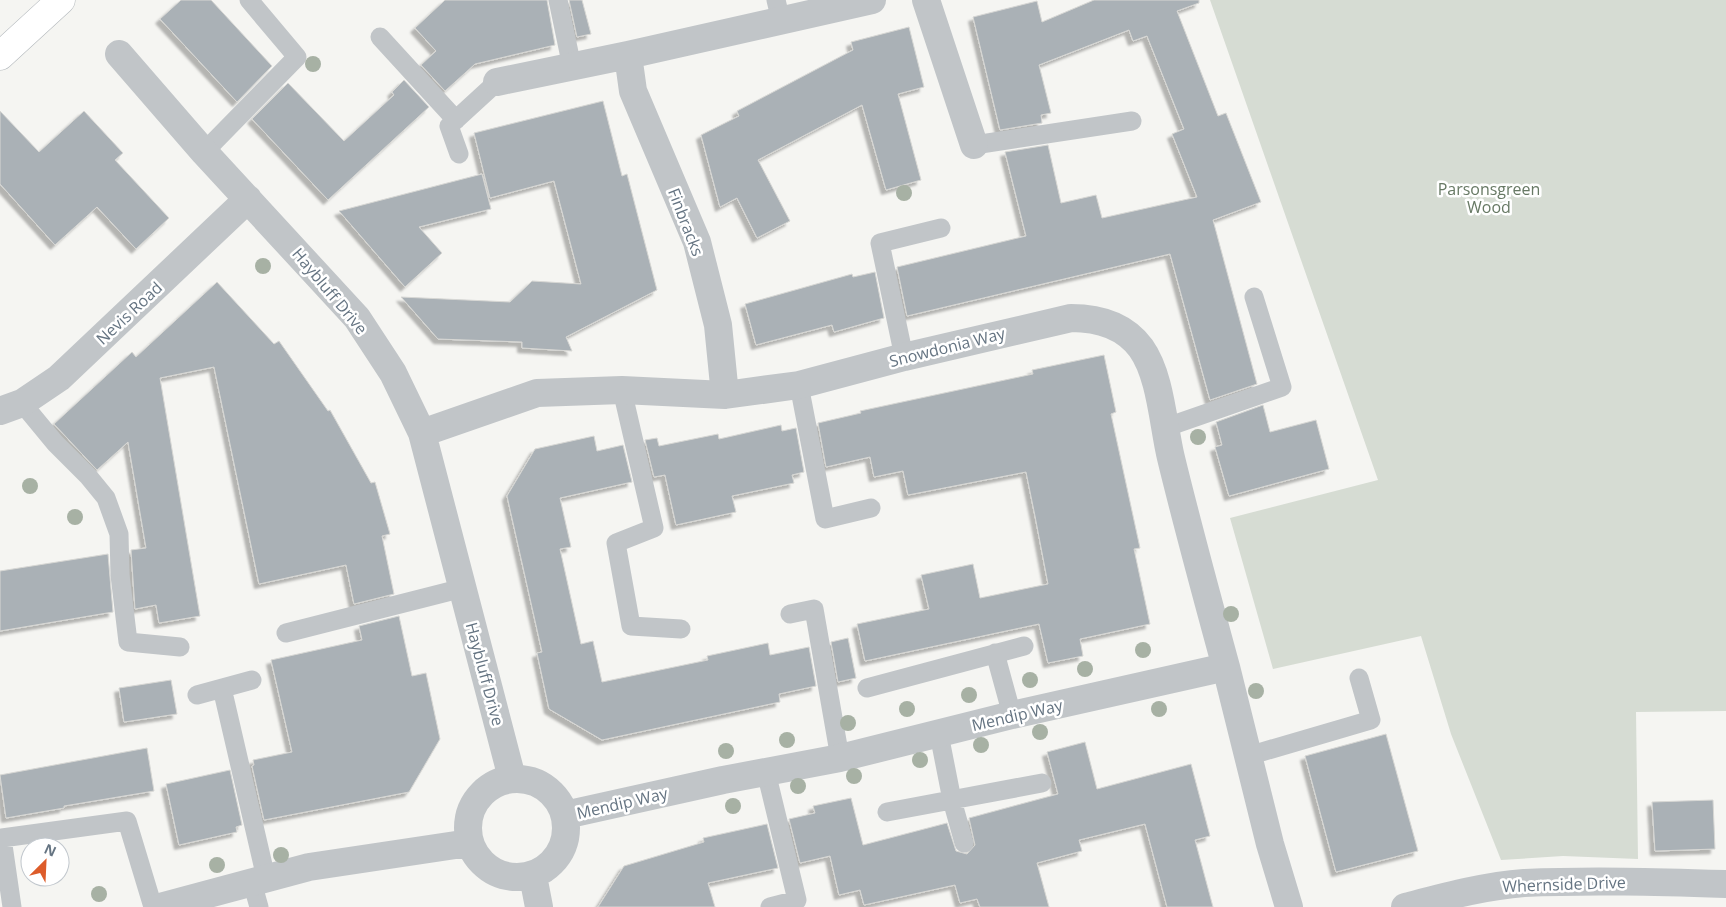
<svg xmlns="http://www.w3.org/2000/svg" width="1726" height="907" font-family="'Open Sans',sans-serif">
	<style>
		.green { fill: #d6dcd3 }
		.building { fill: #aab1b6; stroke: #d7d7d4; filter: url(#shadow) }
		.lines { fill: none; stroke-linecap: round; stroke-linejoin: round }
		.secondary-casing { stroke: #b3b8bc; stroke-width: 29 }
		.lane { stroke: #c1c5c8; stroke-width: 19 }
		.street { stroke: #c1c5c8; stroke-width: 28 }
		.secondary { stroke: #fff; stroke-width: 28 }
		.tree { fill: #a7b1a4 }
		.labels { text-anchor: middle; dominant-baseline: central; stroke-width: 5; stroke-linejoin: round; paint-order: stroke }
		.park-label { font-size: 16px; fill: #677964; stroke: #fff }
		.street-label { font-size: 16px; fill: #657482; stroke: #fff }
	</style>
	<defs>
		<filter id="shadow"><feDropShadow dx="-4.5" dy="4.5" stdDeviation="1" flood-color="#0004"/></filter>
	</defs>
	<rect width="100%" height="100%" fill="#f5f5f2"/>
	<path class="green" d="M 1210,0 L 1726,0 L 1726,711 L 1636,712 L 1638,859 L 1563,856 L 1501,860 L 1451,734 L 1421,636 L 1273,669 L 1230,518 L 1378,480 Z"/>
	<path class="building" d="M 181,0 L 211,0 L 272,66 L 237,102 L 160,19 Z
		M 445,0 L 547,0 L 555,45 L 475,64 L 445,91 L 421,65 L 436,51 L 415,28 Z
		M 569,0 L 582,0 L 591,34 L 577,37 Z
		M 1094,0 L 1199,0 L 1199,3 L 1177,11 L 1218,116 L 1226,113 L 1261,202 L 1213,220 L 1257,384 L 1210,400 L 1170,254 L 907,316 L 897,267 L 1026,236 L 1005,152 L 1048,145 L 1061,203 L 1096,195 L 1102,218 L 1197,197 L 1172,134 L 1184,129 L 1147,36 L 1133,41 L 1129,30 L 1039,65 L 1051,113 L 1041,115 L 1042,123 L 1000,130 L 973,17 L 1037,1 L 1042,22 Z
		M 909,27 L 924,87 L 898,94 L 921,180 L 886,190 L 862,105 L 758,160 L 790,221 L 757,238 L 737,198 L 720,207 L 701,135 L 739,116 L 737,111 L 853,50 L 851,42 Z
		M 404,80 L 429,107 L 328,200 L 252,119 L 288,83 L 344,141 L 394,95 L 392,92 Z
		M 603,101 L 622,176 L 627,174 L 657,290 L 566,337 L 572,351 L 522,348 L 522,342 L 438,339 L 401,297 L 510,302 L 532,281 L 581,284 L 554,181 L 490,198 L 474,133 Z
		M 0,111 L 39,152 L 84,111 L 123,153 L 115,160 L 169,218 L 136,249 L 97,207 L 55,245 L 0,184 Z
		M 482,174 L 491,209 L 419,227 L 442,253 L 405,287 L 339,211 Z
		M 875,272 L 884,318 L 834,332 L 832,325 L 756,345 L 745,304 L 852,274 L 853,277 Z
		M 217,282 L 274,344 L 279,341 L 328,411 L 330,410 L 371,483 L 375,482 L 390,534 L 382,536 L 394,594 L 354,604 L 346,565 L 259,584 L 214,367 L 160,378 L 200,616 L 159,623 L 156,605 L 135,609 L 131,550 L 146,548 L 128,442 L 97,470 L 54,424 L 132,352 L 136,357 Z
		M 1104,355 L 1116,412 L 1111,414 L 1140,548 L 1134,549 L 1150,624 L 1080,639 L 1083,656 L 1048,663 L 1039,624 L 865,661 L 857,624 L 929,609 L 921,575 L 973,564 L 980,598 L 1048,584 L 1035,516 L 1026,472 L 908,495 L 903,471 L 874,477 L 870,457 L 826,467 L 818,423 L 861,413 L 860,411 L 1033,374 L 1032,370 Z
		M 1263,405 L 1270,432 L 1316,420 L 1329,469 L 1229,496 L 1215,447 L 1222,445 L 1216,422 Z
		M 781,425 L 782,431 L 796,428 L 804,472 L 792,475 L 794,483 L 732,496 L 736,512 L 676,525 L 665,475 L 654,477 L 645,440 L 657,438 L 659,446 L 718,434 L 719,439 Z
		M 594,436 L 597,451 L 623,445 L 632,482 L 560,498 L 571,547 L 560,549 L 581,644 L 593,641 L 602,682 L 708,660 L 707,656 L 768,643 L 770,655 L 809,647 L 816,686 L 779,694 L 780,702 L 602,740 L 549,709 L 537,653 L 542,652 L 507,496 L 535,449 Z
		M 108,554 L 113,612 L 0,631 L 0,571 Z
		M 399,616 L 412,676 L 426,673 L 440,739 L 409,792 L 264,820 L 252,766 L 254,765 L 253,760 L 292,752 L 271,660 L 362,640 L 359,626 Z
		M 848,638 L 856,678 L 838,682 L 831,642 Z
		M 171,680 L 177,714 L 124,722 L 119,688 Z
		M 1386,734 L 1418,851 L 1336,872 L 1305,756 Z
		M 1085,742 L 1097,789 L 1191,764 L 1210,836 L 1195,840 L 1213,907 L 1167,907 L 1145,824 L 1079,840 L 1082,851 L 1037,863 L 1049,907 L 980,907 L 977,899 L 960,903 L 955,885 L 864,905 L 860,890 L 839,895 L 830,856 L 800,863 L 789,819 L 815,813 L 813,806 L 851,798 L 863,845 L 947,823 L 956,851 L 967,854 L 975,845 L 969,818 L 1058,794 L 1047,752 Z
		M 147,748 L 154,791 L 64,806 L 64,808 L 6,818 L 0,775 Z
		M 230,770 L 242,825 L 236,827 L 237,832 L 179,845 L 166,784 Z
		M 1713,800 L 1715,849 L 1655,851 L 1652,802 Z
		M 767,824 L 778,868 L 708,883 L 715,907 L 598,907 L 624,866 L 704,842 L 703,838 Z"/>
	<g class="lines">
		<defs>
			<path id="secondary" d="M 0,56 L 61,0"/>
		</defs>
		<use href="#secondary" class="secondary-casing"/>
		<path class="lane" d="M 558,0 L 572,67
			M 776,0 L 781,21
			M 380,37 L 456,120
			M 974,145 L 1132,121
			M 204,152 L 297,57 L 249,0
			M 459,154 L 449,126 L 497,82
			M 904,357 L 880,243 L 941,228
			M 799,385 L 825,519 L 871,508
			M 622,390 L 654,528 L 616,543 L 631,626 L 681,629
			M 22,403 L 55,443 L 88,476 L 106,498 L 119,534 L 120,575 L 128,642 L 180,647
			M 1164,428 L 1282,387 L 1254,297
			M 790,614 L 814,609 L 840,758
			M 286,633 L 463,588
			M 995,653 L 1012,715
			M 222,688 L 266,878
			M 867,688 L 1024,646
			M 197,695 L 252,680
			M 939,734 L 952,800 L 964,843
			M 1248,756 L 1371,720 L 1359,678
			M 766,772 L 797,900 L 770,907
			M 887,812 L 1042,783
			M 252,882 L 259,907
			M 12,907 L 2,838 L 127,821 L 153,907"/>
		<path class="street" d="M 926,0 L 974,145
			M 119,54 L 204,152 L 357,318 L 393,373 L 422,433 L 512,778
			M 628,55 L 633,91 L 697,242 L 718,325 L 725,395
			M 497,82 L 628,55 L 872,0
			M 0,411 L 22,403 L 59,378 L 248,199
			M 422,433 L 537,393 L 622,390 L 725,395 L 799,385 L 904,357 L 1071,318 C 1099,318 1124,325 1141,348 C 1161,376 1163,425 1171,458 C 1188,528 1207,597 1226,667
			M468 828a49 49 0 1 1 98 0a49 49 0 1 1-98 0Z
			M 565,815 L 723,780 L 840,758 L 1012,715 L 1226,667 L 1270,844 L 1289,907
			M 533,876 L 539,907
			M 160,907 L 309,867 L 469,843
			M 1405,907 C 1444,897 1484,886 1524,883 C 1591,880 1659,882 1726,884"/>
		<use href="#secondary" class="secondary"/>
	</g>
	<g class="tree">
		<circle cx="313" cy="64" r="8"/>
		<circle cx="904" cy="193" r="8"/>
		<circle cx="263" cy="266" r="8"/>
		<circle cx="1198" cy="437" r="8"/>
		<circle cx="30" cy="486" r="8"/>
		<circle cx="75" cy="517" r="8"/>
		<circle cx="1231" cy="614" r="8"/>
		<circle cx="1143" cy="650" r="8"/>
		<circle cx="1085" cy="669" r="8"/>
		<circle cx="1030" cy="680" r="8"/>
		<circle cx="1256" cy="691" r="8"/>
		<circle cx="969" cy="695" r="8"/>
		<circle cx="907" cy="709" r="8"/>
		<circle cx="1159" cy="709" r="8"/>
		<circle cx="848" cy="723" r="8"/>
		<circle cx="1040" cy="732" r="8"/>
		<circle cx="787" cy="740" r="8"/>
		<circle cx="981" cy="745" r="8"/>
		<circle cx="726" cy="751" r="8"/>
		<circle cx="920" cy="760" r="8"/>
		<circle cx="854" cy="776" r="8"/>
		<circle cx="798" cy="786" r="8"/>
		<circle cx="733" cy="806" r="8"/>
		<circle cx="281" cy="855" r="8"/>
		<circle cx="217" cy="865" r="8"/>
		<circle cx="99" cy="894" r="8"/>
	</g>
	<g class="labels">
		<g class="park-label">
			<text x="1489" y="189">Parsonsgreen<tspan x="1489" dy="18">Wood</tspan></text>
		</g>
		<g class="street-label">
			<text transform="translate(686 222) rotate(69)">Finbracks</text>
			<text transform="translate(330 291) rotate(50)">Haybluff Drive</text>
			<text transform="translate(129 313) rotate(-43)">Nevis Road</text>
			<text transform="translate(947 347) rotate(-14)">Snowdonia Way</text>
			<text transform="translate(485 674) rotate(75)">Haybluff Drive</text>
			<text transform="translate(1017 715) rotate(-13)">Mendip Way</text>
			<text transform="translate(622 803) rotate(-13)">Mendip Way</text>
			<text transform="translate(1564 884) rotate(-2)">Whernside Drive</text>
		</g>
	</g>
	<g transform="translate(45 862) rotate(24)"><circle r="24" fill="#ffffff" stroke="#c1c7cd"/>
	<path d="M0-4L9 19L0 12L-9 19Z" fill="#dd5c2a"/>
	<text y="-8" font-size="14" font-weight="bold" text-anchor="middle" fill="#657482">N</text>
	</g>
</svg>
